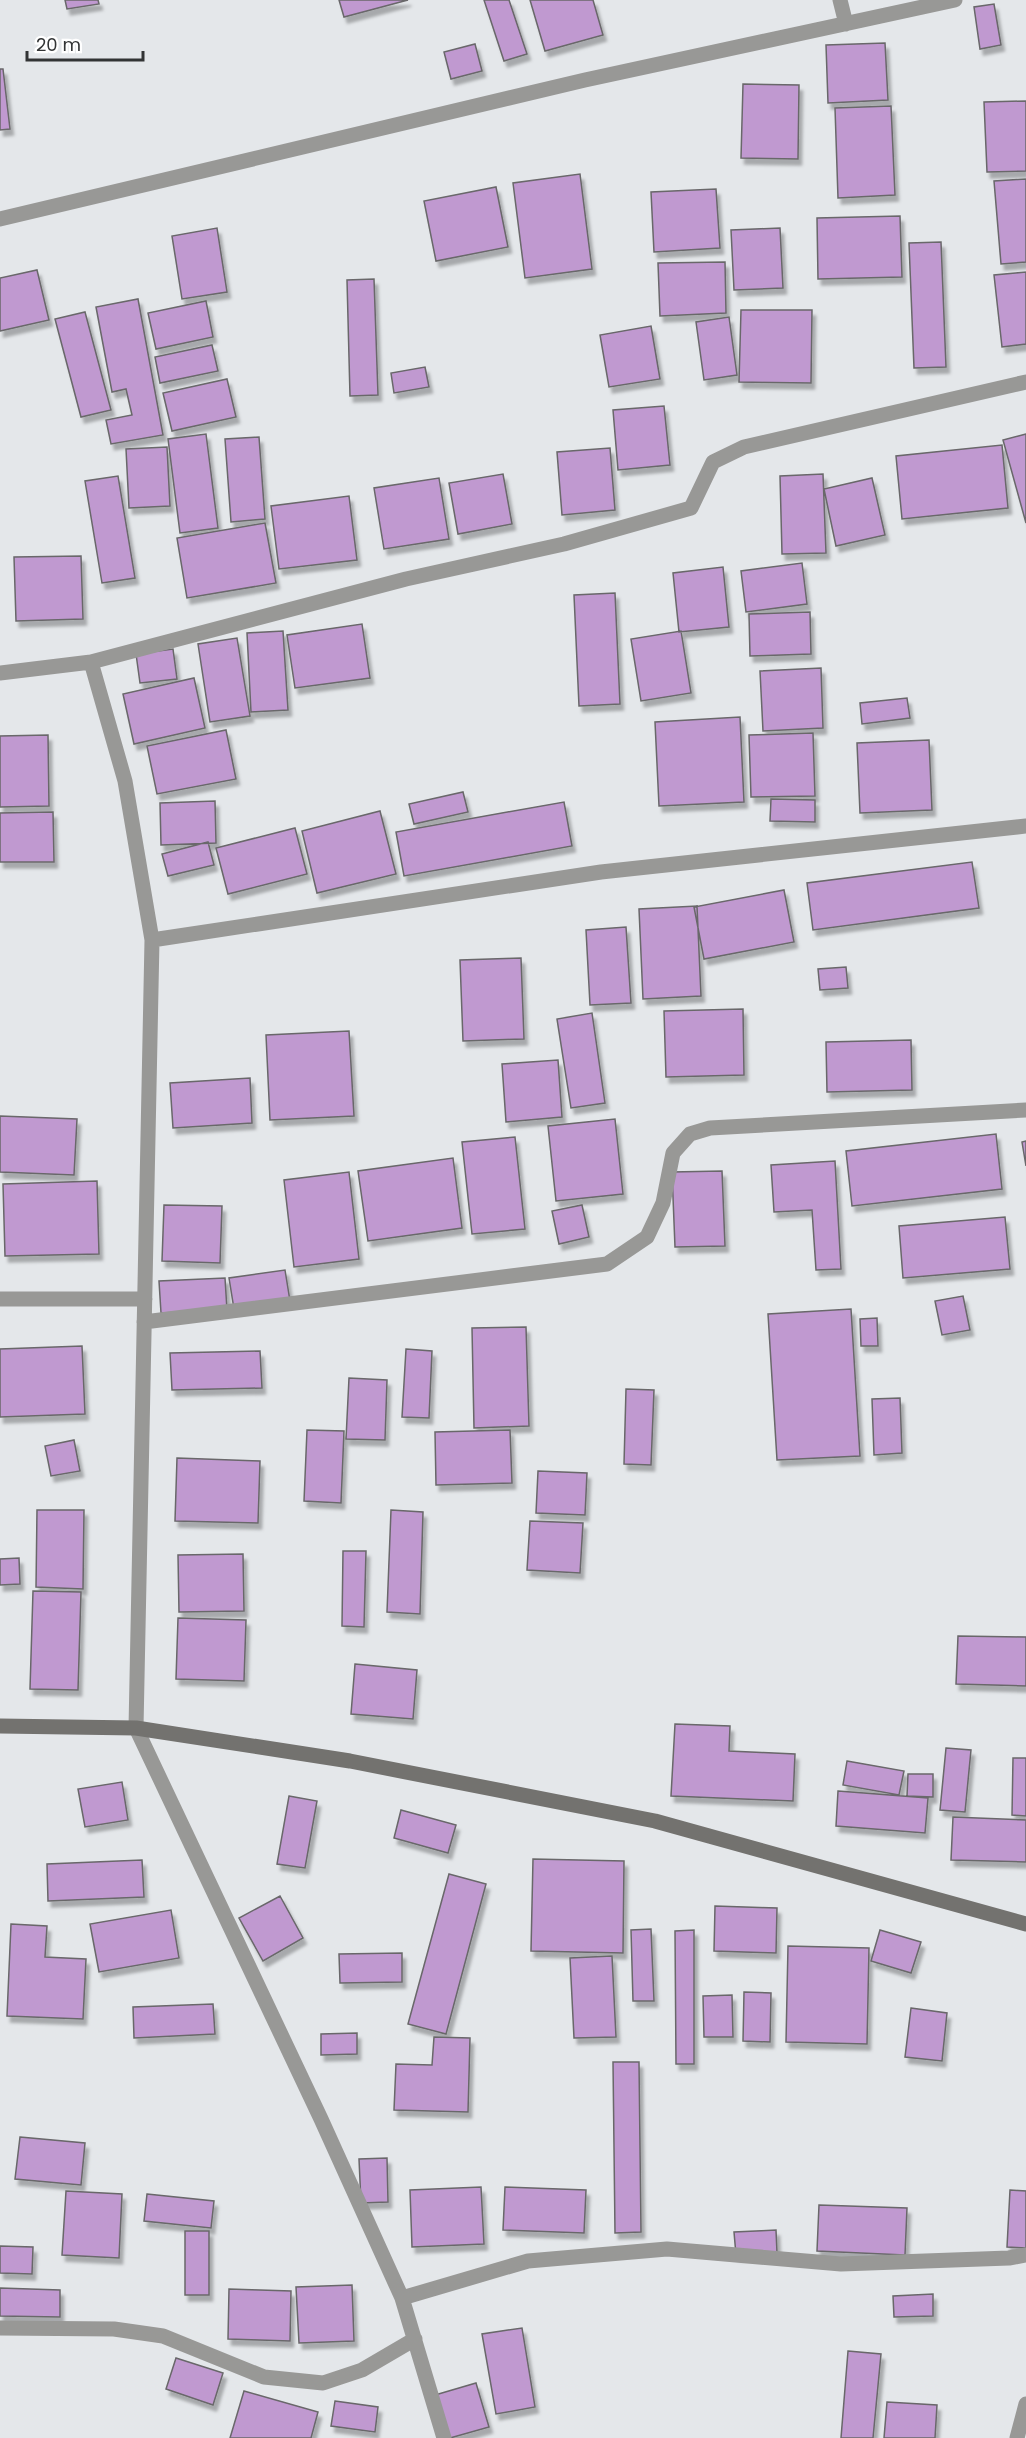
<svg xmlns="http://www.w3.org/2000/svg" width="1026" height="2438" font-family="Poppins,sans-serif">
	<style>
		.building { fill: #c099d0; stroke: #69676a; stroke-width: 1.5; filter: url(#shadow) }
		.lines { fill: none; stroke-linecap: round; stroke-linejoin: round }
		.street { stroke: #989896; stroke-width: 15 }
		.secondary { stroke: #73726f; stroke-width: 15 }
	</style>
	<defs>
		<filter id="shadow"><feDropShadow dx="3.5" dy="6" stdDeviation="1.5" flood-color="#0004"/></filter>
	</defs>
	<rect width="100%" height="100%" fill="#e4e7ea"/>
	<path class="building" d="M 65,0 L 98,0 L 99,4 L 67,9 Z
		M 339,0 L 408,0 L 344,17 Z
		M 484,0 L 509,0 L 527,54 L 504,61 Z
		M 530,0 L 593,0 L 603,35 L 545,51 Z
		M 994,4 L 1001,45 L 980,49 L 974,7 Z
		M 885,43 L 888,100 L 828,103 L 826,45 Z
		M 475,44 L 482,71 L 451,79 L 444,52 Z
		M 0,69 L 3,69 L 10,129 L 0,130 Z
		M 743,84 L 799,85 L 798,159 L 741,158 Z
		M 1026,101 L 1026,171 L 987,172 L 984,102 Z
		M 891,106 L 895,195 L 838,198 L 835,108 Z
		M 580,174 L 592,269 L 525,278 L 513,183 Z
		M 1026,179 L 1026,262 L 1001,264 L 994,181 Z
		M 496,187 L 508,247 L 436,261 L 424,201 Z
		M 716,189 L 720,248 L 654,252 L 651,192 Z
		M 900,216 L 902,277 L 818,279 L 817,218 Z
		M 217,228 L 227,292 L 182,299 L 172,236 Z
		M 780,228 L 783,288 L 734,290 L 731,230 Z
		M 941,242 L 946,367 L 914,368 L 909,243 Z
		M 725,262 L 726,313 L 660,316 L 658,263 Z
		M 37,270 L 49,320 L 0,331 L 0,278 Z
		M 1026,272 L 1026,344 L 1002,347 L 994,275 Z
		M 374,279 L 378,395 L 350,396 L 347,280 Z
		M 138,299 L 163,435 L 111,444 L 106,420 L 132,415 L 126,389 L 112,392 L 96,307 Z
		M 206,301 L 213,337 L 156,349 L 148,313 Z
		M 741,310 L 812,310 L 811,383 L 739,382 Z
		M 85,312 L 111,410 L 81,417 L 55,319 Z
		M 729,317 L 737,375 L 704,380 L 696,322 Z
		M 651,326 L 660,379 L 609,387 L 600,335 Z
		M 212,345 L 218,371 L 160,383 L 155,357 Z
		M 425,367 L 429,387 L 394,393 L 391,373 Z
		M 227,379 L 236,417 L 172,431 L 163,393 Z
		M 664,406 L 670,465 L 618,470 L 613,410 Z
		M 206,434 L 218,528 L 180,533 L 168,439 Z
		M 1026,434 L 1026,523 L 1003,440 Z
		M 259,437 L 265,519 L 231,522 L 225,439 Z
		M 1002,445 L 1008,508 L 902,519 L 896,456 Z
		M 167,447 L 170,506 L 129,508 L 126,449 Z
		M 610,448 L 615,510 L 562,515 L 557,452 Z
		M 503,474 L 512,524 L 458,534 L 449,483 Z
		M 823,474 L 826,553 L 782,554 L 780,476 Z
		M 118,476 L 135,578 L 102,583 L 85,481 Z
		M 439,478 L 449,539 L 384,549 L 374,488 Z
		M 872,478 L 885,535 L 836,546 L 824,489 Z
		M 349,496 L 357,560 L 279,569 L 271,506 Z
		M 265,523 L 276,583 L 187,598 L 177,538 Z
		M 81,556 L 83,619 L 16,621 L 14,557 Z
		M 802,563 L 807,604 L 746,612 L 741,571 Z
		M 723,567 L 729,627 L 679,632 L 673,573 Z
		M 615,593 L 620,704 L 579,706 L 574,595 Z
		M 810,612 L 811,654 L 750,656 L 749,614 Z
		M 362,624 L 370,678 L 295,688 L 287,635 Z
		M 283,631 L 288,710 L 251,712 L 247,633 Z
		M 681,631 L 691,693 L 641,701 L 631,639 Z
		M 237,638 L 250,716 L 210,722 L 198,644 Z
		M 173,649 L 177,679 L 140,683 L 136,654 Z
		M 821,668 L 823,728 L 763,731 L 760,671 Z
		M 194,678 L 205,728 L 134,744 L 123,694 Z
		M 907,698 L 910,718 L 862,724 L 860,703 Z
		M 740,717 L 744,802 L 659,806 L 655,722 Z
		M 226,730 L 236,779 L 157,794 L 147,746 Z
		M 813,733 L 815,796 L 751,797 L 749,735 Z
		M 48,735 L 49,806 L 0,807 L 0,736 Z
		M 929,740 L 932,810 L 860,813 L 857,743 Z
		M 463,792 L 468,812 L 414,824 L 409,804 Z
		M 771,799 L 815,800 L 815,822 L 770,821 Z
		M 215,801 L 216,843 L 161,845 L 160,803 Z
		M 564,802 L 572,846 L 404,876 L 396,832 Z
		M 380,811 L 396,874 L 317,893 L 302,831 Z
		M 53,812 L 54,862 L 0,862 L 0,813 Z
		M 295,828 L 307,874 L 228,894 L 216,848 Z
		M 208,842 L 214,865 L 168,876 L 162,854 Z
		M 972,862 L 979,908 L 813,930 L 807,883 Z
		M 784,890 L 794,942 L 704,959 L 694,907 Z
		M 697,906 L 701,996 L 643,999 L 639,909 Z
		M 626,927 L 631,1003 L 590,1005 L 586,930 Z
		M 521,958 L 524,1039 L 463,1041 L 460,960 Z
		M 846,967 L 848,988 L 820,990 L 818,969 Z
		M 743,1009 L 744,1075 L 666,1077 L 664,1011 Z
		M 592,1013 L 605,1103 L 571,1108 L 557,1019 Z
		M 349,1031 L 354,1116 L 270,1120 L 266,1035 Z
		M 911,1040 L 912,1090 L 827,1092 L 826,1042 Z
		M 558,1060 L 562,1117 L 506,1122 L 502,1064 Z
		M 250,1078 L 252,1123 L 173,1128 L 170,1083 Z
		M 0,1116 L 77,1119 L 74,1175 L 0,1172 Z
		M 615,1119 L 623,1194 L 556,1201 L 548,1126 Z
		M 996,1134 L 1002,1189 L 852,1206 L 846,1151 Z
		M 515,1137 L 525,1229 L 472,1234 L 462,1142 Z
		M 1026,1141 L 1026,1166 L 1022,1142 Z
		M 453,1158 L 462,1228 L 368,1241 L 358,1171 Z
		M 835,1161 L 841,1269 L 816,1270 L 812,1210 L 774,1212 L 771,1165 Z
		M 722,1171 L 725,1246 L 675,1247 L 672,1172 Z
		M 349,1172 L 359,1259 L 294,1267 L 284,1180 Z
		M 97,1181 L 99,1254 L 5,1256 L 3,1184 Z
		M 164,1205 L 222,1206 L 220,1263 L 162,1261 Z
		M 582,1205 L 589,1237 L 559,1244 L 552,1211 Z
		M 1005,1217 L 1010,1269 L 903,1278 L 899,1226 Z
		M 285,1270 L 290,1301 L 234,1309 L 229,1278 Z
		M 225,1278 L 227,1310 L 161,1313 L 159,1281 Z
		M 963,1296 L 970,1330 L 942,1335 L 935,1301 Z
		M 851,1309 L 860,1456 L 777,1460 L 768,1314 Z
		M 877,1318 L 878,1346 L 861,1346 L 860,1319 Z
		M 526,1327 L 529,1426 L 474,1428 L 472,1328 Z
		M 82,1346 L 85,1414 L 0,1417 L 0,1349 Z
		M 406,1349 L 432,1351 L 429,1418 L 402,1417 Z
		M 260,1351 L 262,1388 L 172,1390 L 170,1353 Z
		M 349,1378 L 387,1380 L 385,1440 L 346,1439 Z
		M 626,1389 L 654,1390 L 651,1465 L 624,1464 Z
		M 900,1398 L 902,1453 L 874,1455 L 872,1399 Z
		M 307,1430 L 344,1431 L 341,1503 L 304,1501 Z
		M 510,1430 L 512,1483 L 436,1485 L 435,1432 Z
		M 74,1440 L 80,1471 L 51,1476 L 45,1446 Z
		M 177,1458 L 260,1461 L 258,1523 L 175,1521 Z
		M 538,1471 L 587,1473 L 585,1515 L 536,1513 Z
		M 37,1510 L 84,1510 L 83,1589 L 36,1587 Z
		M 391,1510 L 423,1512 L 420,1614 L 387,1612 Z
		M 530,1521 L 583,1523 L 580,1573 L 527,1570 Z
		M 343,1551 L 366,1551 L 364,1627 L 342,1626 Z
		M 243,1554 L 244,1611 L 179,1612 L 178,1555 Z
		M 19,1558 L 20,1584 L 0,1585 L 0,1559 Z
		M 33,1591 L 81,1592 L 78,1690 L 30,1689 Z
		M 178,1618 L 246,1620 L 244,1681 L 176,1679 Z
		M 958,1636 L 1026,1637 L 1026,1686 L 956,1684 Z
		M 355,1664 L 417,1670 L 413,1719 L 351,1714 Z
		M 675,1724 L 730,1726 L 729,1751 L 795,1754 L 793,1801 L 671,1796 Z
		M 946,1748 L 971,1750 L 965,1812 L 940,1810 Z
		M 1013,1758 L 1026,1758 L 1026,1816 L 1012,1815 Z
		M 847,1761 L 904,1771 L 899,1795 L 843,1785 Z
		M 908,1774 L 933,1774 L 933,1797 L 907,1796 Z
		M 122,1782 L 128,1820 L 85,1827 L 78,1789 Z
		M 838,1791 L 928,1798 L 925,1833 L 836,1826 Z
		M 289,1796 L 317,1801 L 305,1868 L 277,1864 Z
		M 401,1810 L 456,1825 L 448,1853 L 394,1838 Z
		M 953,1817 L 1026,1820 L 1026,1862 L 951,1860 Z
		M 533,1859 L 624,1861 L 623,1953 L 531,1951 Z
		M 142,1860 L 144,1897 L 48,1901 L 47,1864 Z
		M 449,1874 L 486,1884 L 446,2034 L 408,2024 Z
		M 280,1896 L 303,1938 L 263,1961 L 239,1918 Z
		M 715,1906 L 777,1908 L 776,1953 L 714,1951 Z
		M 171,1910 L 179,1958 L 99,1972 L 90,1924 Z
		M 11,1924 L 47,1926 L 45,1957 L 86,1959 L 83,2019 L 7,2016 Z
		M 651,1929 L 654,2001 L 633,2001 L 631,1930 Z
		M 694,1930 L 694,2064 L 676,2064 L 675,1931 Z
		M 880,1930 L 921,1942 L 911,1973 L 871,1961 Z
		M 788,1946 L 869,1948 L 867,2044 L 786,2042 Z
		M 402,1953 L 402,1982 L 340,1983 L 339,1954 Z
		M 612,1956 L 616,2037 L 574,2038 L 570,1958 Z
		M 744,1992 L 771,1993 L 770,2042 L 743,2041 Z
		M 732,1995 L 733,2037 L 704,2037 L 703,1996 Z
		M 213,2004 L 215,2034 L 134,2038 L 133,2007 Z
		M 911,2008 L 947,2013 L 942,2061 L 905,2057 Z
		M 357,2033 L 357,2054 L 321,2055 L 321,2034 Z
		M 434,2037 L 470,2038 L 468,2112 L 394,2110 L 396,2064 L 432,2065 Z
		M 613,2062 L 639,2062 L 641,2232 L 615,2233 Z
		M 20,2137 L 85,2143 L 81,2185 L 15,2179 Z
		M 387,2158 L 388,2202 L 361,2203 L 359,2159 Z
		M 481,2187 L 484,2244 L 412,2247 L 410,2190 Z
		M 505,2187 L 586,2190 L 584,2233 L 503,2230 Z
		M 1010,2190 L 1026,2191 L 1026,2248 L 1007,2247 Z
		M 66,2191 L 122,2194 L 119,2258 L 62,2255 Z
		M 147,2194 L 214,2201 L 211,2228 L 144,2221 Z
		M 819,2205 L 907,2208 L 905,2255 L 817,2251 Z
		M 776,2230 L 777,2253 L 736,2255 L 734,2232 Z
		M 185,2231 L 209,2231 L 209,2295 L 185,2295 Z
		M 0,2246 L 33,2247 L 32,2274 L 0,2273 Z
		M 352,2285 L 354,2341 L 299,2343 L 296,2287 Z
		M 0,2288 L 60,2290 L 60,2317 L 0,2316 Z
		M 229,2289 L 291,2291 L 290,2341 L 228,2339 Z
		M 933,2294 L 933,2316 L 894,2317 L 893,2296 Z
		M 522,2328 L 535,2407 L 496,2414 L 482,2334 Z
		M 848,2351 L 881,2354 L 873,2438 L 841,2438 Z
		M 176,2358 L 223,2373 L 213,2405 L 166,2389 Z
		M 476,2383 L 489,2427 L 450,2438 L 435,2395 Z
		M 244,2391 L 318,2412 L 311,2438 L 230,2438 Z
		M 335,2401 L 378,2407 L 375,2432 L 331,2426 Z
		M 887,2402 L 937,2405 L 935,2438 L 884,2438 Z"/>
	<g class="lines">
		<path class="street" d="M 840,0 L 846,24
			M 0,219 L 585,80 L 955,0
			M 91,662 L 125,781 L 152,940 L 136,1728 L 321,2119 L 402,2298 L 444,2438
			M 0,673 L 91,662 L 406,579 L 564,544 L 691,508 L 713,462 L 744,447 L 1026,382
			M 152,940 L 601,872 L 1026,826
			M 0,1299 L 145,1299
			M 144,1322 L 607,1264 L 647,1237 L 663,1203 L 673,1153 L 690,1134 L 710,1128 L 1026,1110
			M 402,2298 L 528,2261 L 667,2249 L 841,2264 L 1009,2258 L 1026,2255
			M 0,2328 L 114,2329 L 163,2336 L 264,2377 L 323,2383 L 362,2370 L 415,2339
			M 1017,2438 L 1026,2404"/>
		<path class="secondary" d="M 0,1726 L 136,1728 L 350,1761 L 655,1821 L 1026,1924"/>
	</g>
	<path d="M27 51v9h116v-9" fill="none" stroke="#323435" stroke-width="3"/>
	<text x="36" y="51" font-size="18" fill="#323435" stroke="#ffffff" stroke-width="4.5" paint-order="stroke">20 m</text>
</svg>
